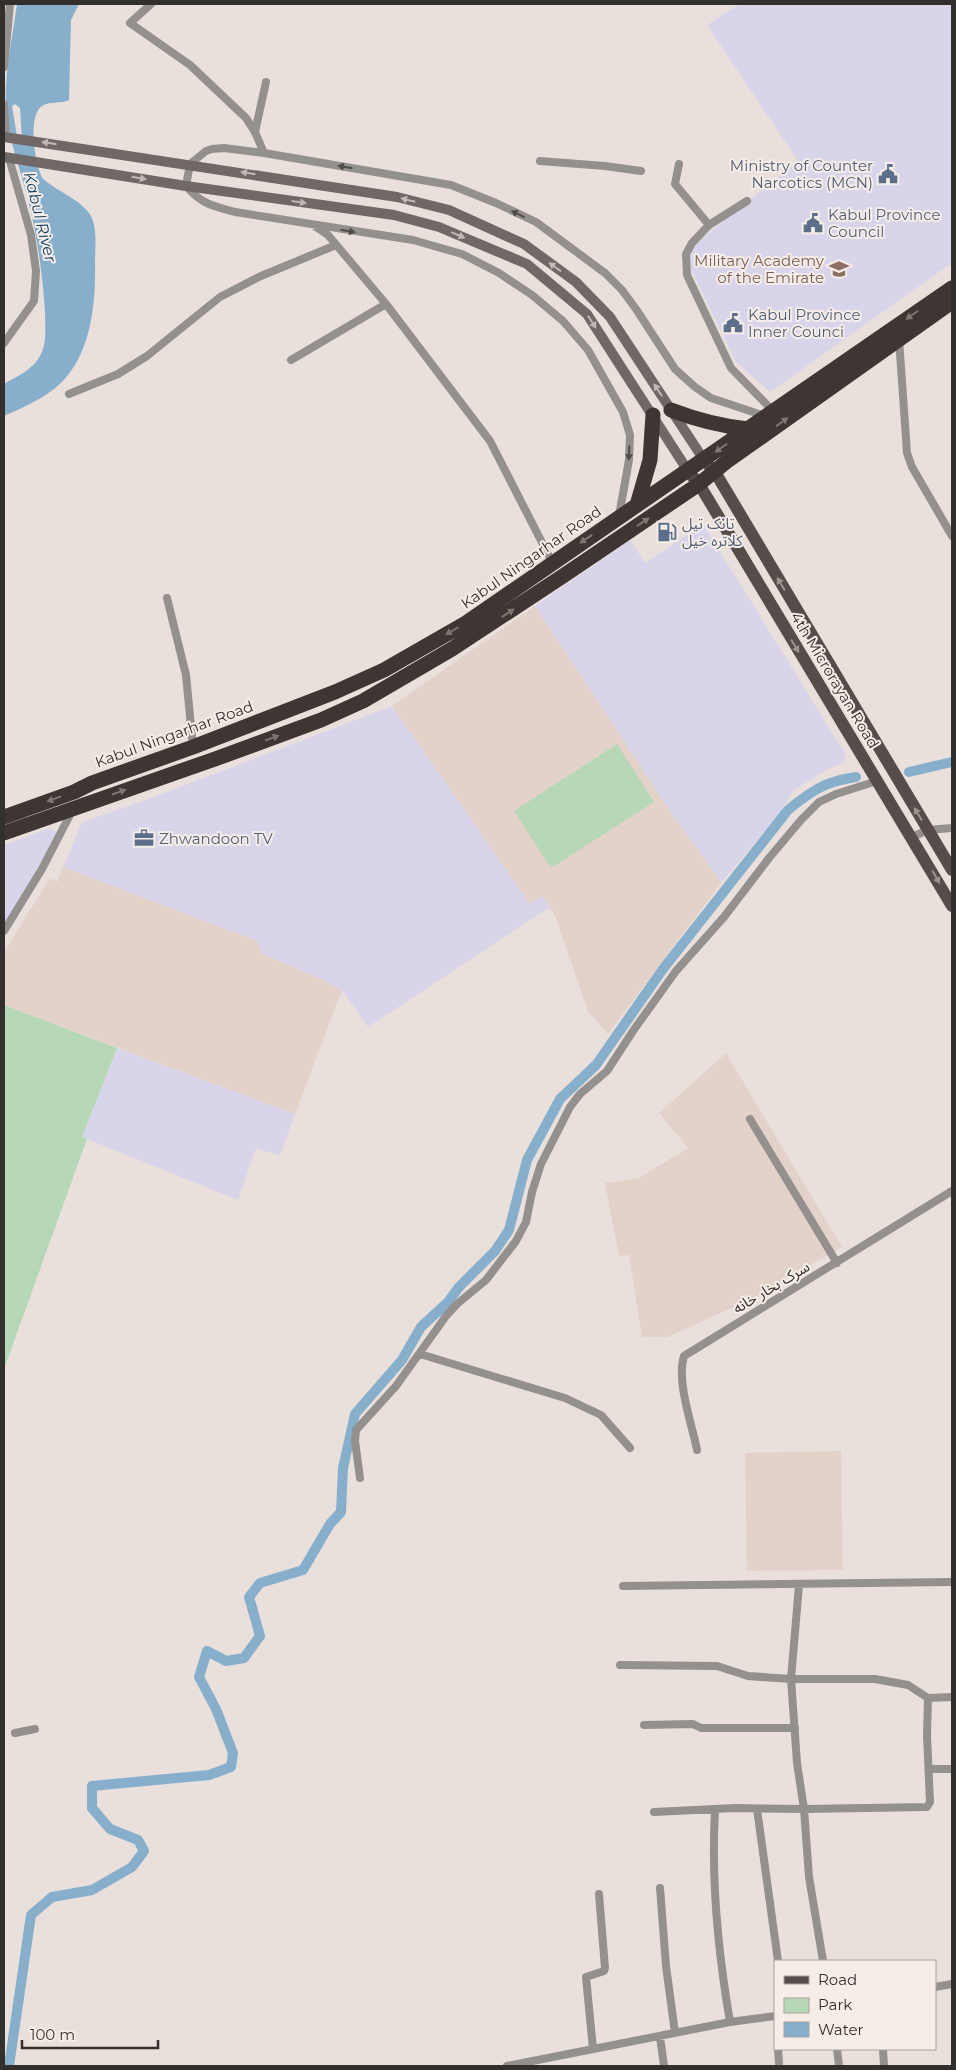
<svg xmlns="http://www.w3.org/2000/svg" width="956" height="2070" font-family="Montserrat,'Noto Sans Arabic',sans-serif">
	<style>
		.commercial { fill: #d8d5eb }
		.built { fill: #e3d2ca }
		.green { fill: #b7d8b6 }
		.water { fill: #87afcc; fill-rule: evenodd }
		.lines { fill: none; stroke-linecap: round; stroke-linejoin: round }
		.canal { stroke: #87afcc; stroke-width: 10 }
		.street { stroke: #94908e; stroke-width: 8 }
		.secondary { stroke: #6f6866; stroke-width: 10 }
		.primary { stroke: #554d4a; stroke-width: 12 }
		.highway { stroke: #3f3633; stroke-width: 15 }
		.oneway { fill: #c1b8b4 }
		.oneway2 { fill: #504c4a }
		.oneway3 { fill: #7f7672 }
		.oneway4 { fill: #9e9591 }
		.labels { text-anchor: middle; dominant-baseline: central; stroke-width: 4; stroke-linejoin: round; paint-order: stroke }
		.service-label { font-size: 15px; fill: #4e5e75; stroke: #f7ede8; text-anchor: start }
		.education-label { font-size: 15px; fill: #785e54; stroke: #f7ede8; text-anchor: end }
		.street-label { font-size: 15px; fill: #332f2d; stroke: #f7ede8 }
		.water-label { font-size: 16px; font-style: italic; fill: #124261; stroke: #f7ede8 }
	</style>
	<rect width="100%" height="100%" fill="#eae0db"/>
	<path class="commercial" d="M 739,4 L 952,4 L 952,263 L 770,392 L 736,362 L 692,272 L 689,257 L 693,246 L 798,161 L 707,25 Z
		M 703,524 L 846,755 L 844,763 L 830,768 L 794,790 L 780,813 L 721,883 L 671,812 L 535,606 L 630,540 L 645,563 Z
		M 392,706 L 530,903 L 542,896 L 550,907 L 368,1027 L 342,990 L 319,978 L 262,954 L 256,941 L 63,867 L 82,822 L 146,800 Z
		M 50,828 L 60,834 L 4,931 L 4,845 Z
		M 117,1048 L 295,1114 L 280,1156 L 256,1148 L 238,1200 L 82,1137 Z"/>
	<path class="built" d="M 535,606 L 671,812 L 721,883 L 608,1034 L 588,1011 L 556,918 L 550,907 L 542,896 L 530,904 L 392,706 Z
		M 63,867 L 257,941 L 262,954 L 319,978 L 342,990 L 295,1114 L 4,1005 L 4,952 L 50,878 L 57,882 Z
		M 726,1053 L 842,1247 L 749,1300 L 668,1337 L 642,1337 L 629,1255 L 619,1256 L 605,1183 L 639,1178 L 688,1148 L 659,1113 Z
		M 841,1451 L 843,1570 L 747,1571 L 745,1453 Z"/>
	<path class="green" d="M 617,744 L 654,802 L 551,868 L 514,811 Z
		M 4,1005 L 117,1048 L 82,1137 L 87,1139 L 4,1369 Z"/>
	<path class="water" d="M 17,4 L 79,4 L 71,20 L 69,100 C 61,104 49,101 42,106 C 27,115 35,167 43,179 C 56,190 80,200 89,213 C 98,225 95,247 95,262 C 96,305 91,360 54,389 C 40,400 20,409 4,416 L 4,384 C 18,376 34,369 41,354 C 47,342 45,326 45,313 C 43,278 38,242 30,208 C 24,179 12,151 7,120 C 2,83 12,41 17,4 ZM 15,104 L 20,108 L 22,140 L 18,142 L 12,106 Z"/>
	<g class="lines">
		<path class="canal" d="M 909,772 L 952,762
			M 9,2066 L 31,1915 L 52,1897 L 92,1890 L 132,1867 L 144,1851 L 138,1840 L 110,1829 L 92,1808 L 92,1786 L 209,1775 L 231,1767 L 233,1753 L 216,1709 L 199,1677 L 207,1651 L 226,1661 L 244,1658 L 260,1636 L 249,1597 L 260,1583 L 303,1570 L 330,1524 L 341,1512 L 343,1468 L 355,1414 L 402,1360 L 421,1327 L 448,1302 L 459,1287 L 495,1251 L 509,1230 L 527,1160 L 560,1099 L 596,1065 L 663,969 L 788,810 C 811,791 826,781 856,777"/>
		<path class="street" d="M 151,4 L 130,23 L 190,65 L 246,118 L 255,132 L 264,153
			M 4,67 L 10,4
			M 4,105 L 6,137
			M 255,132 L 266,82
			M 540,161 L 605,166 L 641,171
			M 679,164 L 675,184 L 709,225
			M 747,201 L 709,225 L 692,243 L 686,254 L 687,275 L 731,368 L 773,411
			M 316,227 L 328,235 L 386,304 L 490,441 L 552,562
			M 899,339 L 907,453 L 912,467 L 952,536
			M 4,343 L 34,301 L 36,271 L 31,235 L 9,158
			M 291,360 L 386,304
			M 69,394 L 118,374 L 147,356 L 220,297 L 261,276 L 336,245
			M 619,516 L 629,460 L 630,435 L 623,412 L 588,350 L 563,321 L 532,295 L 499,273 L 462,254 L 413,240 L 235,212 C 213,206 201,204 186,186 L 190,164 L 206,151 L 212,149 L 224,148 L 264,153 L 451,185 L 496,203 L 536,222 L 605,273 L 622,290 L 636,309 L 675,369 L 695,387 L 711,398 L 765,416
			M 167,598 L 186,675 L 193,747
			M 912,837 L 928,830 L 952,828
			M 4,931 L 42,869 L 72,811
			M 750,1119 L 837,1263
			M 420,1354 L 565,1398 L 601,1415 L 630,1448
			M 697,1450 C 692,1424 676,1381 684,1356 L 952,1191
			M 360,1478 L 355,1441 L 356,1430 L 396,1386 L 446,1316 L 457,1304 L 486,1280 L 516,1241 L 526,1222 L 532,1192 L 541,1164 L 570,1107 L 580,1094 L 607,1071 L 633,1031 L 676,971 L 724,917 L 769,858 L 801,820 L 819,802 L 836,794 L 877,781
			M 623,1586 L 952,1582
			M 620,1665 L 717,1666 L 748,1676 L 791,1679 L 875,1679 L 908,1685 L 928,1698 L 952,1697
			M 644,1725 L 693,1724 L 701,1728 L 795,1728
			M 15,1733 L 35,1729
			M 929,1769 L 952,1769
			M 757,1809 L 778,1961
			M 715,1810 C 711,1881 718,1952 730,2022
			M 654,1812 L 735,1808 L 804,1809 L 797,1763 L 791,1679 L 799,1585
			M 660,1888 L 666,1966 L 675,2033
			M 823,1961 L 809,1877 L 804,1809 L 927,1807 L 930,1802 L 927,1736 L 928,1698
			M 935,1987 L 952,1984
			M 660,2037 L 664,2066
			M 593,2049 L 586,1977 L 604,1971 L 605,1968 L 599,1894
			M 778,2049 L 779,2063
			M 837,2049 L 839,2066
			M 883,2049 L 884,2066
			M 507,2066 L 730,2022 L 775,2016"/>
		<path class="secondary" d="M 4,137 L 397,197 L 449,210 L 524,244 L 576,282 L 610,317 L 704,460
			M 4,157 L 186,186 L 394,215 L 439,227 L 527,264 L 587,314 L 688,471"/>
		<path class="primary" d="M 704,460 L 715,472 L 952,870
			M 688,471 L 699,484 L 952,906"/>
		<path class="highway" d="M 671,410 C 697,420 720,426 748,429
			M 637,505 L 650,460 L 653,415
			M 4,817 L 74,792 L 92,783 L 193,747 L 335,692 L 384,670 L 466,623 L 952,288
			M 4,833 L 215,759 L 321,720 L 363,701 L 452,649 L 563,576 L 699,484 L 726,462 L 952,302"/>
	</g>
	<defs><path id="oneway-solid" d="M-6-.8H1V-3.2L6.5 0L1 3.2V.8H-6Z" transform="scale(1.25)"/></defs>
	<g class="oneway">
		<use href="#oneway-solid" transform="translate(49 143) rotate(-171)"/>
		<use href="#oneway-solid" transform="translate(248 173) rotate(-171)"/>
		<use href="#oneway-solid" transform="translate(139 178) rotate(10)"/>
		<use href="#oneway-solid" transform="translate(408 200) rotate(-166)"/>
		<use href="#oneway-solid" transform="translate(299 202) rotate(8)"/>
		<use href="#oneway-solid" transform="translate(458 235) rotate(23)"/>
		<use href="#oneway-solid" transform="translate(555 267) rotate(-144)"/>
		<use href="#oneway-solid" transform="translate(592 322) rotate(57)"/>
		<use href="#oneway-solid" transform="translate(658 390) rotate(-123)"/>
	</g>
	<g class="oneway2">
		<use href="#oneway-solid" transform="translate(345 167) rotate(-170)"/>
		<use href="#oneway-solid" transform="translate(518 214) rotate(-154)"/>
		<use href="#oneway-solid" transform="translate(348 231) rotate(10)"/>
		<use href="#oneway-solid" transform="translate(629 453) rotate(92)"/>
	</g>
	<g class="oneway3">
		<use href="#oneway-solid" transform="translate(912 315) rotate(145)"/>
		<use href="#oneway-solid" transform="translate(782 422) rotate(-36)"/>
		<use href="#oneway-solid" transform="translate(721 448) rotate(145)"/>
		<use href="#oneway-solid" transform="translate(643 522) rotate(-34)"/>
		<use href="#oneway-solid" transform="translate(586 539) rotate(146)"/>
		<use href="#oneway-solid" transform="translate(508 613) rotate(-33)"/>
		<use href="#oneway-solid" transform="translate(452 631) rotate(150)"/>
		<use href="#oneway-solid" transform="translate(272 738) rotate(-20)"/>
		<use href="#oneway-solid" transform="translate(119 792) rotate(-19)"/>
		<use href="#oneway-solid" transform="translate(54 799) rotate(160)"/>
	</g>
	<g class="oneway4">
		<use href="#oneway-solid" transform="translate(781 584) rotate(-121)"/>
		<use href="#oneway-solid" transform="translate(795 646) rotate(59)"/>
		<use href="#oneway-solid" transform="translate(918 814) rotate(-122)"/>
		<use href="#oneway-solid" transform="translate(936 877) rotate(60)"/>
	</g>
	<defs>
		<symbol id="civic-bare" viewBox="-9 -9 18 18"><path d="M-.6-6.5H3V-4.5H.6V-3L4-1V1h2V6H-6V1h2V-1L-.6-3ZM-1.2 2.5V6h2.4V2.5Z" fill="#5c6f8a" stroke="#f7ede8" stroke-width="2.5" paint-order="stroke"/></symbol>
		<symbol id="university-bare" viewBox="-9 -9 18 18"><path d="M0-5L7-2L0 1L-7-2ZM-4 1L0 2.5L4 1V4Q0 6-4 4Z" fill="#8d6e63" stroke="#f7ede8" stroke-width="2.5" paint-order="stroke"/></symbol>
		<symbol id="fuel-bare" viewBox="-9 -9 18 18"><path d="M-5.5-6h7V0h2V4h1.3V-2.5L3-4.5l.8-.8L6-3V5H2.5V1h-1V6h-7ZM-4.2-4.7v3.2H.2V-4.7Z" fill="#5c6f8a" stroke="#f7ede8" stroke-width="2.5" paint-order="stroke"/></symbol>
		<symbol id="office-bare" viewBox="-9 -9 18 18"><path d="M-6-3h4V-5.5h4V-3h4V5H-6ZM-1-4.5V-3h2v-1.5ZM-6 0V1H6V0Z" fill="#5c6f8a" stroke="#f7ede8" stroke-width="2.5" paint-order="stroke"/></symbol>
	</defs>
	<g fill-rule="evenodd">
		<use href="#civic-bare" x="874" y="160" width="28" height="28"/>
		<use href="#civic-bare" x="799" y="209" width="28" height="28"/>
		<use href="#university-bare" x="825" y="255" width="28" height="28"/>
		<use href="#civic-bare" x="719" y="309" width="28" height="28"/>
		<use href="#fuel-bare" x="653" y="518" width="28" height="28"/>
		<use href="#office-bare" x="130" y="824" width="28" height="28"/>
	</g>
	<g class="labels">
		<g class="service-label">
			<text x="873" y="165" text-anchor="end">Ministry of Counter<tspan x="873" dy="17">Narcotics (MCN)</tspan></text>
			<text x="828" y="214">Kabul Province<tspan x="828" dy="17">Council</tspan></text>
			<text x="748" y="314">Kabul Province<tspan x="748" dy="17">Inner Counci</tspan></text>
			<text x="682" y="523">تانک تیل<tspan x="682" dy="17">کلاتره خیل</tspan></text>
			<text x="159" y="838">Zhwandoon TV</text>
		</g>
		<g class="education-label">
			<text x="824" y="260">Military Academy<tspan x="824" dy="17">of the Emirate</tspan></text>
		</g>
		<g class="street-label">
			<text transform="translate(531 557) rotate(-35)">Kabul Ningarhar Road</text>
			<text transform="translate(835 680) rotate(59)">4th Microrayan Road</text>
			<text transform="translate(174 734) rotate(-20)">Kabul Ningarhar Road</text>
			<text transform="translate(771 1287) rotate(-31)">سرک بخار خانه</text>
		</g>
		<g class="water-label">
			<text transform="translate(40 217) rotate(76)">Kabul River</text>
		</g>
	</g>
	<rect width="956" height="2070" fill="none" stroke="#332f2d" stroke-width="10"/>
	<rect x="774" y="1960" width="162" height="90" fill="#f7ede8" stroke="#a9a19d"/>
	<rect x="784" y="1976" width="25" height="8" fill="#554d4a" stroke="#a9a19d"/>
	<text x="818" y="1985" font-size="15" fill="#332f2d">Road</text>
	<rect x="784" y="1998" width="25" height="15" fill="#b7d8b6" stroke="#a9a19d"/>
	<text x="818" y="2010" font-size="15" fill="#332f2d">Park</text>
	<rect x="784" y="2022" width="25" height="15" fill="#87afcc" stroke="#a9a19d"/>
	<text x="818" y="2035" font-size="15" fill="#332f2d">Water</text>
	<path d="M22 2040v8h136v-8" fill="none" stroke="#332f2d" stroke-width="2.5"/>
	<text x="30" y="2040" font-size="15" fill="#332f2d" stroke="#f7ede8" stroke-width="4" paint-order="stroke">100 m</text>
</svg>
